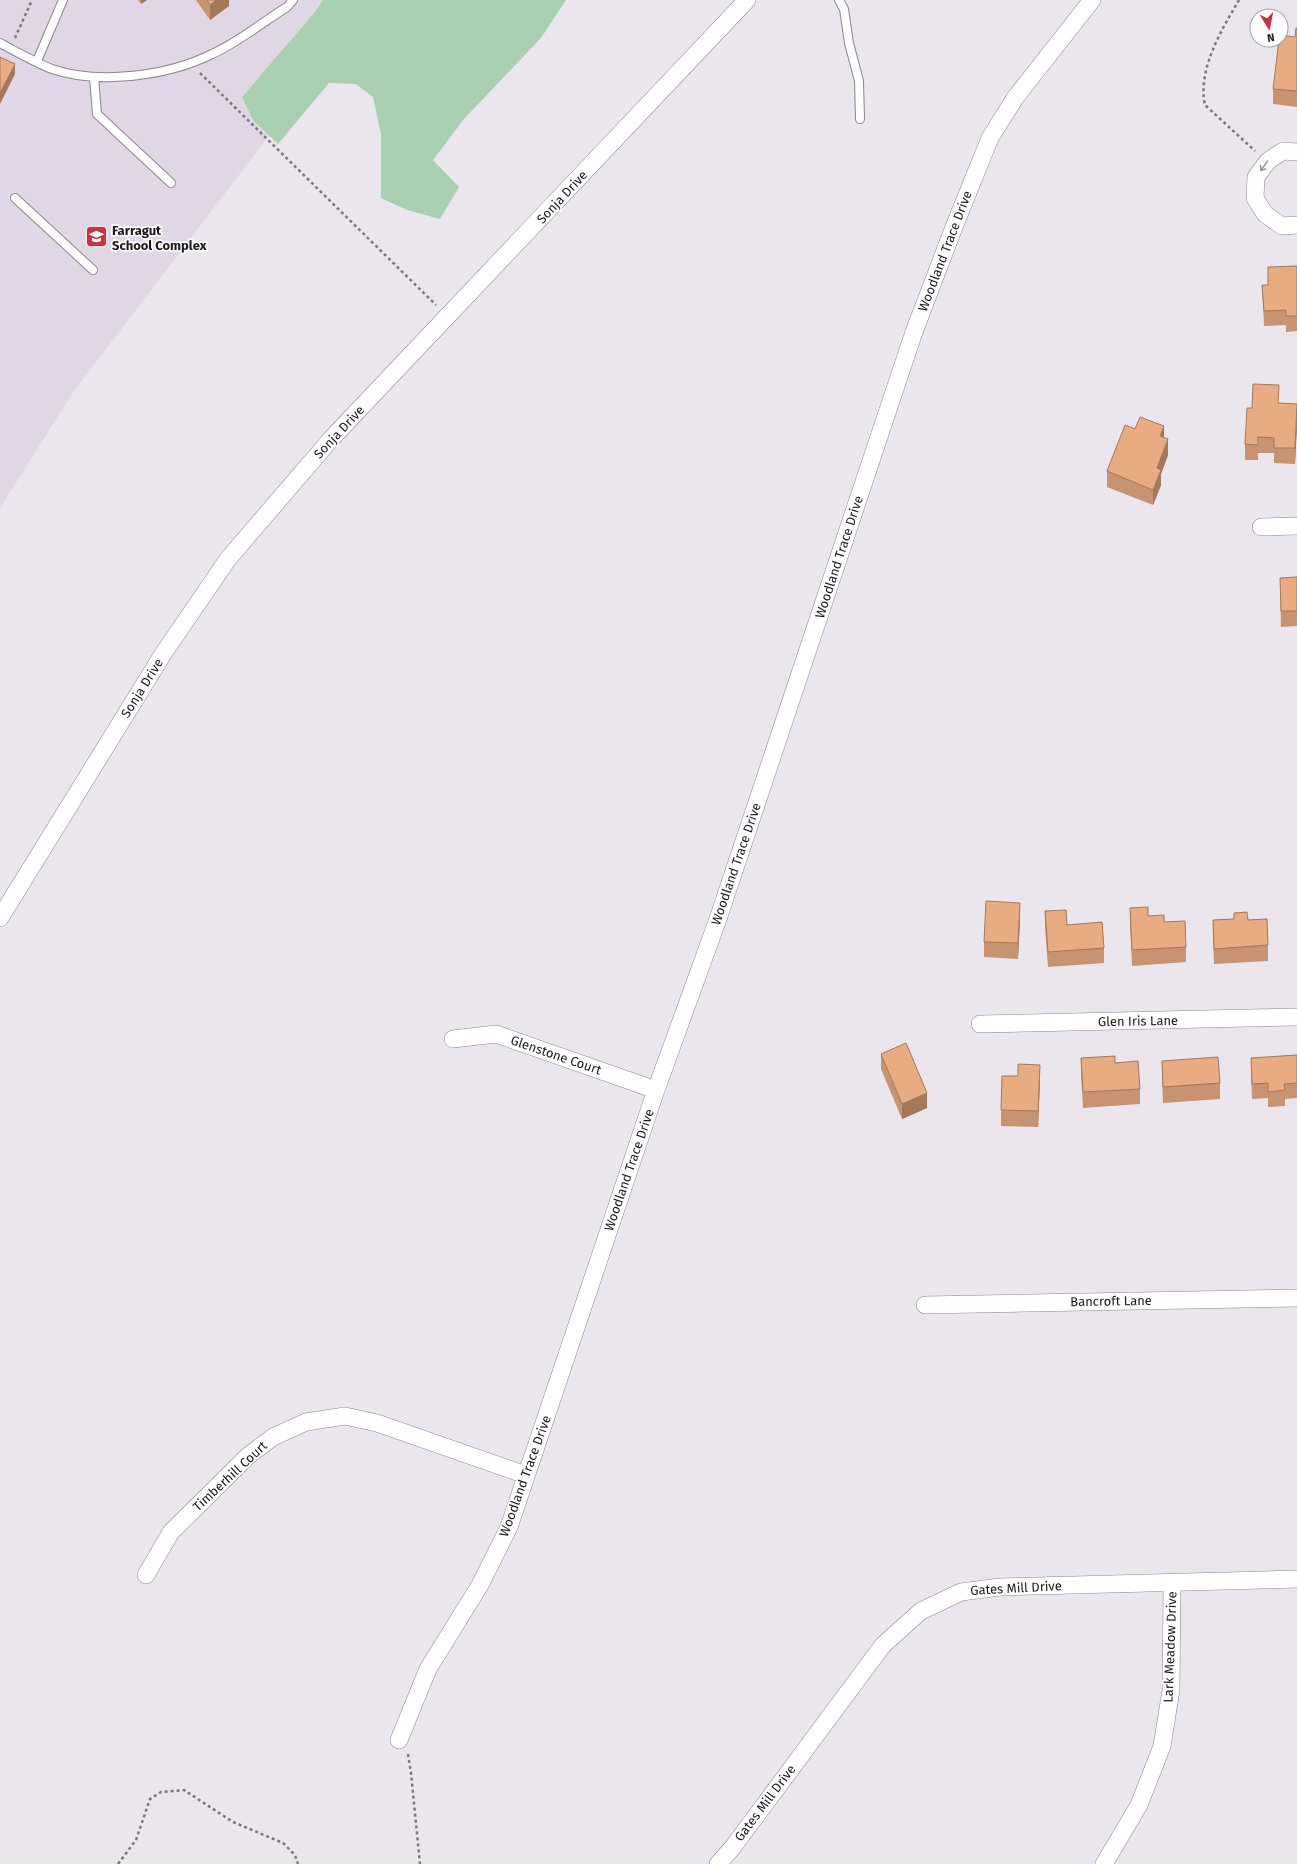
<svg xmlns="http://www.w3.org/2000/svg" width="1297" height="1864" font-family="'Fira Sans',sans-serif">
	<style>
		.built { fill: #e1d6e5 }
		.green { fill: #a8d0b0 }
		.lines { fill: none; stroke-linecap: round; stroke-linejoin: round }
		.service-casing { stroke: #8c868d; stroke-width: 10 }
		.minor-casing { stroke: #8c868d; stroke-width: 18 }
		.path { stroke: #7c787d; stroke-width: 2.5; stroke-dasharray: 3 3; stroke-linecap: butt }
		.service { stroke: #fff; stroke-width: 8 }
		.minor { stroke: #fff; stroke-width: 17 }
		.wall { fill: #c89370 }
		.shaded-wall { fill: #a3785b }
		.building { fill: #e9ab82; stroke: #a3785b }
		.oneway { stroke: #989899 }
		.labels { text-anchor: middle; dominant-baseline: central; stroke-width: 3.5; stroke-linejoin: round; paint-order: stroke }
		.street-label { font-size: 13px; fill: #1b191c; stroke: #fff }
		.poi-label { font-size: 13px; font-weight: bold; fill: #1b191c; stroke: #fff; text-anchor: start }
	</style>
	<rect width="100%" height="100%" fill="#ebe5ed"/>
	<path class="built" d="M 0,0 L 350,0 L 310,82 L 74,391 L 0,508 Z"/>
	<path class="green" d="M 323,0 L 566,0 L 541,38 L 464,119 L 433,160 L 459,187 L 440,219 L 407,210 L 381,198 L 381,134 L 373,97 L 356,84 L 329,83 L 278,144 L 253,120 L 242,97 L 315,12 Z"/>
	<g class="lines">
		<defs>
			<path id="service" d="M 839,0 L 844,9 L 849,43 L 859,81 L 860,119
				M 0,43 C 17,52 34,62 52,69 C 99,85 168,76 212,54 C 237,43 263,22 287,7 L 293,0
				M 37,61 L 63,0
				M 94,77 L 97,114 L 171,183
				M 15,198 L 93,270"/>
			<path id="minor" d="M 1297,152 L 1283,151 L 1268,161 L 1256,177 L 1255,198 L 1265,214 L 1282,226 L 1297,225
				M 1261,527 L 1297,526
				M 0,918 L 163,654 L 228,559 L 331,439 L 747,0
				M 980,1024 L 1297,1017
				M 453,1039 L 496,1034 L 656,1090
				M 925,1305 L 1297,1298
				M 146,1575 L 171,1532 L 248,1456 L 273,1437 L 306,1422 L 345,1416 L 377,1423 L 526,1475
				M 399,1740 L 428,1669 L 480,1585 L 509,1527 L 656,1090 L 718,919 L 914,332 L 954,227 L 990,138 L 1015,98 L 1092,0
				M 718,1864 L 733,1847 L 883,1645 L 921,1611 L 961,1592 L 1000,1587 L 1297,1579
				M 1104,1864 L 1139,1805 L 1162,1746 L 1171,1690 L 1172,1583"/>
		</defs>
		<use href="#service" class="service-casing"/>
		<use href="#minor" class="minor-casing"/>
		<path class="path" d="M 1239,0 C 1222,29 1197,70 1205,105 L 1255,151
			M 15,38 L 32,0
			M 200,73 L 436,305
			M 408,1754 L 411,1773 L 420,1864
			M 118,1864 L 136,1840 L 150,1799 L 161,1792 L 184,1790 L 233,1822 L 283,1843 L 295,1855 L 298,1864"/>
		<use href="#service" class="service"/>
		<use href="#minor" class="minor"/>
	</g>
	<path class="wall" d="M 138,0 L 147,0 L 141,4 Z
		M 196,0 L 229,0 L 229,6 L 210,20 Z
		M 1297,28 L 1297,107 L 1273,104 L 1273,89 L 1295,37 Z
		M 1297,266 L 1297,331 L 1286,332 L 1286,325 L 1264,326 L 1262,285 L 1268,285 L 1268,267 Z
		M 1279,403 L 1297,404 L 1297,424 L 1295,464 L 1274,463 L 1274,453 L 1258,453 L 1258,460 L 1245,460 L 1245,444 L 1252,408 Z
		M 1135,429 L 1164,438 L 1168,455 L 1161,474 L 1161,485 L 1153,505 L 1107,487 L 1107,471 Z
		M 1297,577 L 1297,626 L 1281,627 L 1280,578 Z
		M 1130,908 L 1164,922 L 1186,947 L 1186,962 L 1132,966 L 1130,924 Z
		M 1045,911 L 1104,948 L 1104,963 L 1048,967 L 1045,927 Z
		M 1234,913 L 1248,920 L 1268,945 L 1268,961 L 1214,964 L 1213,936 L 1213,920 L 1234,919 Z
		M 1020,919 L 1018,959 L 984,957 L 984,942 Z
		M 881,1054 L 927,1108 L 902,1119 L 881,1069 Z
		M 1297,1055 L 1297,1098 L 1285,1099 L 1285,1106 L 1268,1107 L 1268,1098 L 1252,1099 L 1251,1074 L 1251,1058 Z
		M 1081,1058 L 1115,1063 L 1140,1089 L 1140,1104 L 1083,1108 L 1081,1073 Z
		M 1162,1061 L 1220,1083 L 1220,1099 L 1163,1103 L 1162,1077 Z
		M 1018,1076 L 1040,1080 L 1038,1127 L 1001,1126 L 1001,1110 Z"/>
	<path class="shaded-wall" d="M 141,0 L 147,0 L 141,4 Z
		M 216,0 L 229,0 L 229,6 L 210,20 L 210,5 Z
		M 15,64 L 15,74 L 0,104 L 0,93 Z
		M 1297,408 L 1297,424 L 1295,464 L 1295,448 Z
		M 1164,426 L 1164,441 L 1160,436 Z
		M 1168,439 L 1168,455 L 1161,474 L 1161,485 L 1153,505 L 1153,490 L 1157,468 Z
		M 1020,903 L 1020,919 L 1018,959 L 1018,943 Z
		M 1040,1065 L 1040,1080 L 1038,1127 L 1038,1111 Z
		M 927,1093 L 927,1108 L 902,1119 L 902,1104 Z"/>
	<path class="building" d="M 207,0 L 216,0 L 210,5 Z
		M 1296,28 L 1297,28 L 1297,91 L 1273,89 L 1279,40 L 1281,40 L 1281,35 L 1295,37 Z
		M 0,57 L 15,64 L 0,93 Z
		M 1297,266 L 1297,316 L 1286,316 L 1286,310 L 1264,311 L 1262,285 L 1268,285 L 1268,267 Z
		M 1253,384 L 1279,385 L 1278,403 L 1297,404 L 1295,448 L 1274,448 L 1274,438 L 1258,437 L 1258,445 L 1245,444 L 1247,408 L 1252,408 Z
		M 1140,417 L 1164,426 L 1160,436 L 1168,439 L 1157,468 L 1161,470 L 1153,490 L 1107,471 L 1125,425 L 1135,429 Z
		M 1297,577 L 1297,611 L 1281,611 L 1280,578 Z
		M 986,901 L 1020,903 L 1018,943 L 984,942 Z
		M 1148,907 L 1148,916 L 1164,915 L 1164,922 L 1185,921 L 1186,947 L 1132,950 L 1130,908 Z
		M 1066,910 L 1067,925 L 1102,922 L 1104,948 L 1048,952 L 1045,911 Z
		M 1247,912 L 1248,920 L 1267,919 L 1268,945 L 1214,949 L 1213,920 L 1234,919 L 1234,913 Z
		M 906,1043 L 927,1093 L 902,1104 L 881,1054 Z
		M 1297,1055 L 1297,1083 L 1284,1084 L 1285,1090 L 1268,1092 L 1268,1083 L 1252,1084 L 1251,1058 Z
		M 1115,1056 L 1115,1063 L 1138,1061 L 1140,1089 L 1083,1092 L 1081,1058 Z
		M 1218,1057 L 1220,1083 L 1163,1087 L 1162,1061 Z
		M 1018,1064 L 1040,1065 L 1038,1111 L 1001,1110 L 1002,1076 L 1018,1076 Z"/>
	<defs><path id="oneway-shaft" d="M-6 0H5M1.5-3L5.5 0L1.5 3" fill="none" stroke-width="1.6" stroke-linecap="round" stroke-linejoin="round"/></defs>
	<use class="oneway" href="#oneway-shaft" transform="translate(1264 166) rotate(125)"/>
	<defs>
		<symbol id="school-square" viewBox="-11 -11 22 22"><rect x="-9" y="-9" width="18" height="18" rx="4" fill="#c53543" stroke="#fff"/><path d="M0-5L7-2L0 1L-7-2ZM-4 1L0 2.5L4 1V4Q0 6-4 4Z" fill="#fff"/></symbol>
	</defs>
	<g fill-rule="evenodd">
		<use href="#school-square" x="84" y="224" width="25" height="25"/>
	</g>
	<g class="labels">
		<g class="street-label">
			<text transform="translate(562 197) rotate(-47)">Sonja Drive</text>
			<text transform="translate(945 251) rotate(-69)">Woodland Trace Drive</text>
			<text transform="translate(339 432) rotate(-47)">Sonja Drive</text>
			<text transform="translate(839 557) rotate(-72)">Woodland Trace Drive</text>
			<text transform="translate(142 688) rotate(-58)">Sonja Drive</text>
			<text transform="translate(736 864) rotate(-71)">Woodland Trace Drive</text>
			<text transform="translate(1138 1021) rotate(-1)">Glen Iris Lane</text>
			<text transform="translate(556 1055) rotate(19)">Glenstone Court</text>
			<text transform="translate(629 1170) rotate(-71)">Woodland Trace Drive</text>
			<text transform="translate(1111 1301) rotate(-1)">Bancroft Lane</text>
			<text transform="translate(230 1476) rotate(-43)">Timberhill Court</text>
			<text transform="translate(525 1476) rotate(-70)">Woodland Trace Drive</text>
			<text transform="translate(1016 1588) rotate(-3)">Gates Mill Drive</text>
			<text transform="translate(1170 1647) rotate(-88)">Lark Meadow Drive</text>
			<text transform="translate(765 1803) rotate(-53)">Gates Mill Drive</text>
		</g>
		<g class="poi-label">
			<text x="112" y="230">Farragut<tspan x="112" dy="15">School Complex</tspan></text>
		</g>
	</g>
	<g transform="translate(1269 28) rotate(170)"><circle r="19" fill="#ffffff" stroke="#a4a3a4"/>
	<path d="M0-3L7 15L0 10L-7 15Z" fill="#c53543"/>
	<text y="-6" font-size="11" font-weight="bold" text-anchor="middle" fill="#1b191c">N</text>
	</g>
</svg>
